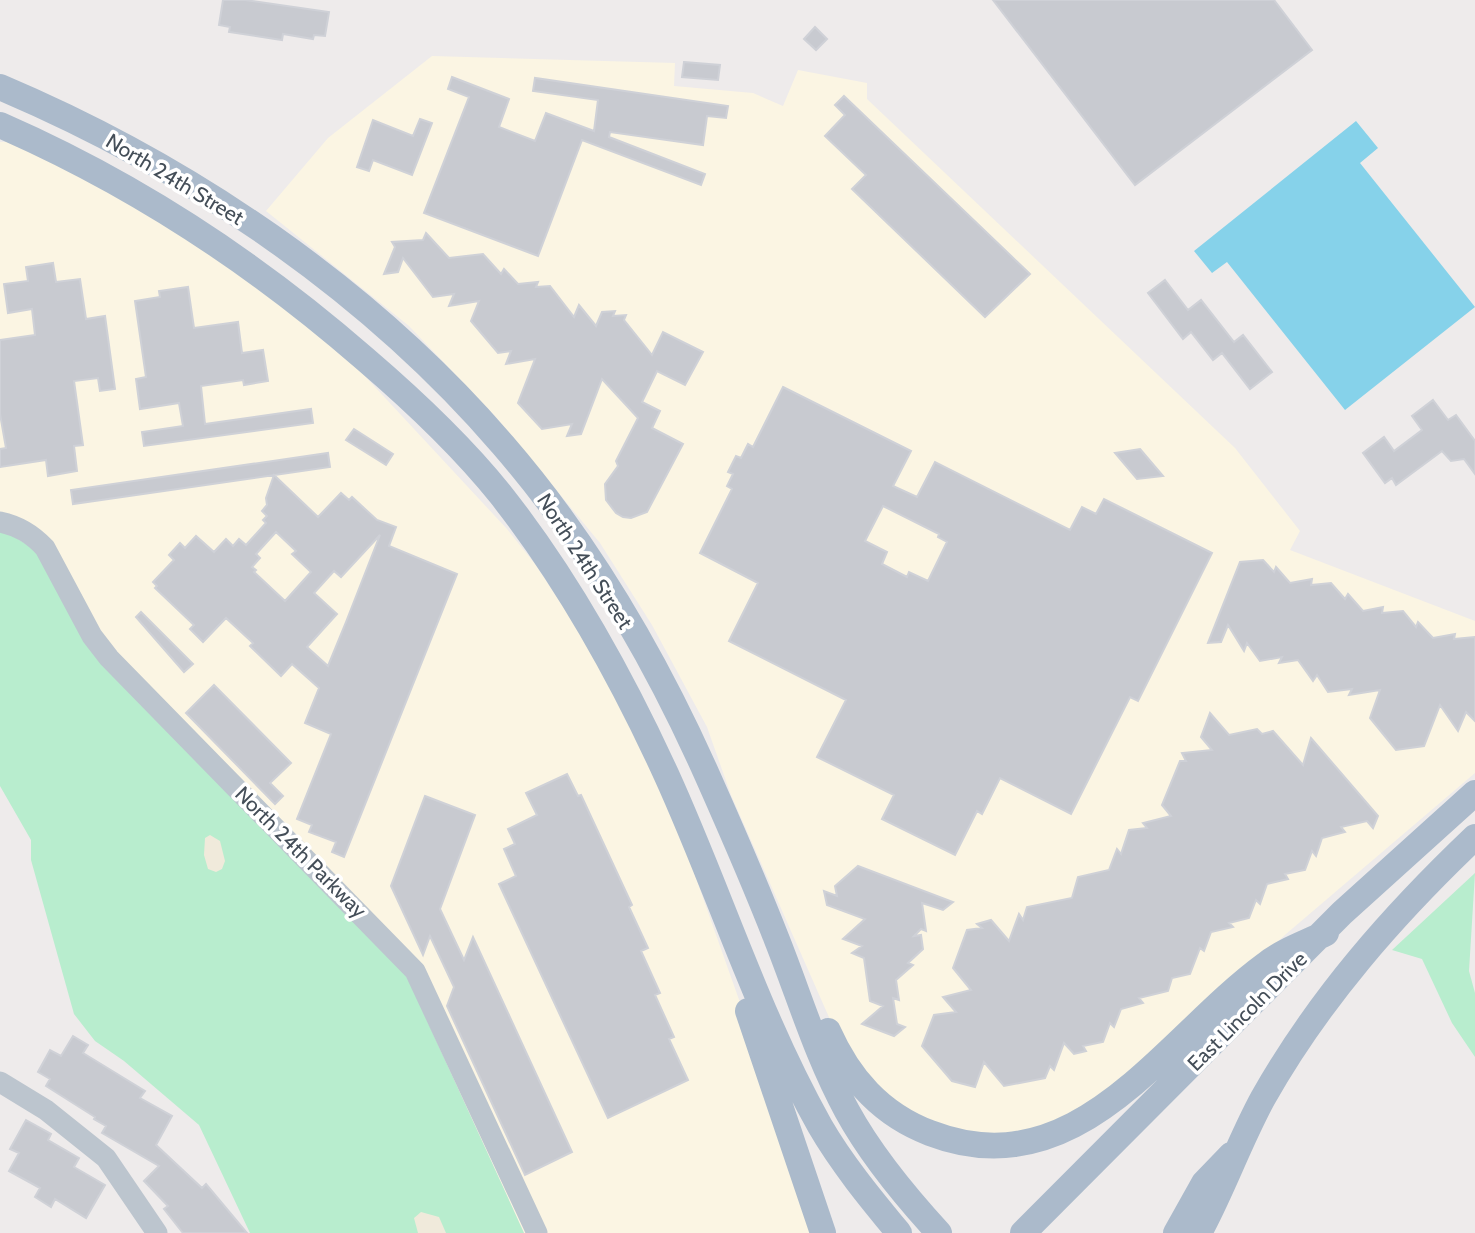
<svg xmlns="http://www.w3.org/2000/svg" width="1475" height="1233" font-family="Cabin,sans-serif">
	<style>
		.commercial { fill: #fbf5e3 }
		.green { fill: #b8edce }
		.sand { fill: #f0eadb }
		.water { fill: #86d2ea }
		.building { fill: #c8cad0; stroke: #cfd1d7; stroke-width: 2; fill-rule: evenodd }
		.lines { fill: none; stroke-linecap: round; stroke-linejoin: round }
		.minor { stroke: #bcc5ce; stroke-width: 21 }
		.major { stroke: #abbacb; stroke-width: 26 }
		.labels { text-anchor: middle; dominant-baseline: central; stroke-width: 7; stroke-linejoin: round; paint-order: stroke }
		.street-label { font-size: 21px; fill: #444e58; stroke: #fff }
	</style>
	<rect width="100%" height="100%" fill="#eeebeb"/>
	<path class="commercial" d="M 432,56 L 675,63 L 674,86 L 753,93 L 783,106 L 798,70 L 867,83 L 867,99 L 1235,448 L 1300,531 L 1290,550 L 1475,621 L 1475,773 L 1286,934 L 1113,1094 L 1041,1133 L 965,1137 L 891,1105 L 843,1049 L 731,795 L 707,727 L 652,625 L 600,543 L 495,416 L 409,326 L 266,211 L 328,138 Z
		M 0,142 L 13,142 L 138,206 L 254,282 L 362,373 L 507,529 L 535,564 L 603,668 L 674,816 L 743,1011 L 815,1233 L 524,1233 L 409,981 L 279,842 L 0,514 Z"/>
	<path class="green" d="M 0,528 L 39,552 L 65,606 L 395,957 L 409,981 L 524,1233 L 250,1233 L 199,1125 L 124,1061 L 95,1041 L 74,1014 L 31,860 L 31,840 L 0,786 Z
		M 1475,873 L 1469,971 L 1475,993 L 1475,1057 L 1452,1023 L 1422,959 L 1392,950 Z"/>
	<path class="sand" d="M 210,835 L 220,841 L 225,861 L 222,869 L 216,872 L 208,869 L 204,855 L 205,838 Z
		M 421,1212 L 439,1217 L 446,1233 L 418,1233 L 414,1218 Z"/>
	<path class="water" d="M 1356,121 L 1378,148 L 1360,163 L 1475,307 L 1345,410 L 1227,262 L 1212,273 L 1194,251 Z"/>
	<path class="building" d="M 223,0 L 245,0 L 329,12 L 325,36 L 314,35 L 313,39 L 283,34 L 282,40 L 229,32 L 230,27 L 219,25 Z
		M 993,0 L 1274,0 L 1312,50 L 1135,185 Z
		M 815,27 L 827,39 L 816,50 L 804,39 Z
		M 684,62 L 720,65 L 718,80 L 682,77 Z
		M 452,77 L 509,99 L 499,127 L 535,141 L 546,113 L 594,131 L 598,100 L 533,91 L 535,78 L 728,106 L 726,118 L 707,116 L 703,145 L 610,132 L 609,137 L 705,174 L 701,185 L 582,140 L 538,256 L 424,213 L 469,97 L 448,89 Z
		M 844,96 L 1030,274 L 985,317 L 852,189 L 866,175 L 825,136 L 845,115 L 835,105 Z
		M 420,119 L 432,123 L 412,175 L 373,160 L 369,171 L 357,167 L 373,120 L 413,136 Z
		M 426,233 L 449,258 L 483,254 L 501,274 L 504,269 L 518,284 L 538,282 L 536,287 L 550,286 L 574,317 L 579,305 L 596,326 L 602,312 L 615,311 L 613,316 L 626,315 L 624,320 L 652,355 L 663,332 L 703,352 L 685,385 L 657,371 L 642,402 L 660,411 L 652,428 L 683,444 L 647,512 L 631,518 L 623,517 L 616,513 L 606,500 L 605,484 L 618,466 L 616,461 L 638,418 L 602,379 L 581,434 L 567,436 L 572,424 L 542,429 L 518,403 L 535,359 L 506,364 L 511,351 L 498,353 L 471,321 L 479,301 L 449,306 L 454,294 L 433,297 L 403,258 L 398,272 L 384,274 L 395,247 L 392,242 L 423,240 Z
		M 53,263 L 56,282 L 80,279 L 86,319 L 105,316 L 115,389 L 100,391 L 98,378 L 74,381 L 83,445 L 74,446 L 77,471 L 48,476 L 46,460 L 0,467 L 0,449 L 6,448 L 0,414 L 0,340 L 35,335 L 32,309 L 8,313 L 4,284 L 28,281 L 26,267 Z
		M 1165,280 L 1188,310 L 1201,300 L 1234,342 L 1243,335 L 1272,372 L 1250,389 L 1222,353 L 1213,360 L 1191,332 L 1183,339 L 1148,293 Z
		M 188,287 L 194,328 L 238,322 L 242,353 L 263,350 L 268,381 L 244,385 L 243,380 L 201,386 L 205,424 L 311,409 L 313,423 L 144,446 L 142,432 L 183,426 L 179,403 L 140,409 L 136,379 L 146,377 L 135,301 L 160,297 L 159,291 Z
		M 783,387 L 911,451 L 893,486 L 917,497 L 935,462 L 1070,530 L 1082,507 L 1096,514 L 1104,499 L 1212,553 L 1138,701 L 1130,697 L 1071,814 L 1000,778 L 982,814 L 977,811 L 955,855 L 882,819 L 894,795 L 817,757 L 846,700 L 729,641 L 758,583 L 700,553 L 732,489 L 727,486 L 733,474 L 728,472 L 736,456 L 741,458 L 748,444 L 753,447 ZM 883,506 L 939,534 L 938,537 L 947,542 L 928,581 L 909,572 L 907,577 L 882,564 L 887,552 L 865,541 Z
		M 1433,400 L 1448,420 L 1456,415 L 1475,441 L 1475,474 L 1464,459 L 1451,461 L 1442,451 L 1396,485 L 1392,478 L 1385,483 L 1363,453 L 1384,437 L 1394,451 L 1422,430 L 1412,416 Z
		M 354,429 L 393,454 L 386,465 L 346,440 Z
		M 1140,449 L 1163,476 L 1137,479 L 1115,453 Z
		M 328,453 L 330,467 L 73,504 L 71,490 Z
		M 274,475 L 318,517 L 341,493 L 349,500 L 352,497 L 377,520 L 396,527 L 389,546 L 457,574 L 344,857 L 332,852 L 336,842 L 309,832 L 312,825 L 297,819 L 331,734 L 305,723 L 319,688 L 292,664 L 281,676 L 250,646 L 253,643 L 226,618 L 203,642 L 190,629 L 194,625 L 155,588 L 157,586 L 153,582 L 174,560 L 169,555 L 180,543 L 185,548 L 196,536 L 214,552 L 226,539 L 233,546 L 239,539 L 246,545 L 266,523 L 263,520 L 267,516 L 262,511 L 267,505 L 266,498 ZM 276,532 L 296,551 L 292,554 L 311,572 L 285,601 L 254,572 L 256,570 L 252,567 L 260,558 L 256,554 ZM 380,535 L 346,622 L 328,666 L 307,647 L 337,614 L 314,593 L 334,571 L 341,577 Z
		M 1263,560 L 1274,572 L 1276,567 L 1290,583 L 1312,579 L 1311,585 L 1331,583 L 1345,599 L 1348,594 L 1363,611 L 1383,607 L 1382,613 L 1403,611 L 1416,627 L 1418,622 L 1433,638 L 1455,634 L 1454,639 L 1475,637 L 1475,721 L 1466,712 L 1458,731 L 1440,705 L 1424,746 L 1396,750 L 1370,718 L 1380,690 L 1349,695 L 1352,689 L 1328,692 L 1317,675 L 1313,681 L 1298,660 L 1279,663 L 1282,657 L 1260,661 L 1247,643 L 1244,651 L 1228,625 L 1221,642 L 1208,643 L 1240,562 Z
		M 141,612 L 193,664 L 184,672 L 136,617 Z
		M 214,685 L 291,763 L 270,783 L 283,796 L 275,804 L 186,713 Z
		M 1210,713 L 1229,735 L 1257,729 L 1262,734 L 1273,731 L 1303,765 L 1311,738 L 1378,816 L 1373,828 L 1367,821 L 1341,827 L 1345,832 L 1322,838 L 1316,856 L 1312,851 L 1305,870 L 1285,874 L 1288,879 L 1267,884 L 1260,904 L 1256,900 L 1249,918 L 1229,923 L 1233,927 L 1211,932 L 1204,951 L 1200,948 L 1190,974 L 1172,978 L 1168,991 L 1139,998 L 1143,1003 L 1121,1009 L 1114,1027 L 1110,1023 L 1103,1042 L 1083,1046 L 1086,1051 L 1074,1054 L 1064,1043 L 1054,1070 L 1050,1066 L 1045,1078 L 1004,1086 L 984,1062 L 975,1087 L 952,1081 L 922,1046 L 934,1015 L 956,1012 L 943,997 L 971,990 L 953,968 L 967,930 L 982,928 L 977,924 L 991,920 L 1009,941 L 1019,914 L 1023,920 L 1027,907 L 1072,898 L 1078,877 L 1109,870 L 1117,849 L 1121,854 L 1129,830 L 1147,828 L 1143,823 L 1171,816 L 1162,805 L 1180,761 L 1186,761 L 1182,753 L 1212,750 L 1201,737 Z
		M 567,774 L 578,796 L 581,795 L 632,905 L 629,907 L 648,948 L 641,951 L 660,993 L 655,995 L 674,1037 L 669,1039 L 688,1080 L 608,1118 L 499,884 L 516,876 L 504,849 L 515,844 L 508,829 L 537,815 L 526,793 Z
		M 425,796 L 475,815 L 440,909 L 464,960 L 473,937 L 572,1152 L 525,1175 L 447,1006 L 454,987 L 430,936 L 423,955 L 391,886 Z
		M 858,866 L 953,902 L 943,910 L 922,903 L 926,931 L 921,929 L 914,936 L 921,935 L 923,949 L 908,963 L 913,965 L 896,980 L 899,1000 L 893,998 L 897,1024 L 905,1027 L 894,1036 L 862,1024 L 883,1006 L 870,1001 L 864,958 L 852,953 L 862,946 L 843,939 L 865,919 L 827,905 L 824,891 L 837,896 L 835,886 Z
		M 73,1036 L 88,1045 L 83,1053 L 145,1091 L 140,1098 L 172,1116 L 156,1145 L 202,1188 L 206,1184 L 247,1233 L 183,1233 L 164,1209 L 168,1206 L 144,1181 L 159,1166 L 102,1133 L 106,1126 L 94,1119 L 95,1117 L 46,1086 L 50,1079 L 38,1072 L 50,1050 L 61,1056 Z
		M 26,1120 L 51,1134 L 48,1140 L 79,1158 L 74,1167 L 105,1185 L 86,1218 L 55,1199 L 51,1207 L 35,1197 L 40,1188 L 9,1171 L 19,1153 L 10,1149 Z"/>
	<g class="lines">
		<path class="minor" d="M 0,522 C 19,526 32,534 45,548 L 92,636 L 109,658 L 415,971 L 537,1233
			M 0,1082 L 46,1110 L 106,1158 L 157,1233"/>
		<path class="major" d="M 0,87 C 189,167 369,289 503,445 C 587,542 656,660 708,777 C 732,831 756,886 777,940 C 800,998 817,1056 847,1111 C 871,1155 905,1196 939,1233
			M 0,125 C 135,184 255,263 365,359 C 414,401 461,445 501,495 C 568,580 621,676 666,774 C 719,890 757,1014 820,1126 C 842,1164 871,1199 899,1233
			M 748,1011 L 823,1233
			M 828,1031 C 849,1078 880,1114 930,1133 C 1078,1190 1163,1040 1265,965 C 1282,951 1306,943 1326,933
			M 1023,1233 L 1342,913 L 1475,793
			M 1176,1233 L 1204,1183 L 1231,1155
			M 1199,1233 C 1223,1189 1239,1142 1263,1098 C 1319,999 1393,915 1475,837"/>
	</g>
	<g class="labels">
		<g class="street-label">
			<text transform="translate(175 179) rotate(31)">North 24th Street</text>
			<text transform="translate(585 561) rotate(57)">North 24th Street</text>
			<text transform="translate(301 852) rotate(45)">North 24th Parkway</text>
			<text transform="translate(1247 1011) rotate(-45)">East Lincoln Drive</text>
		</g>
	</g>
</svg>
